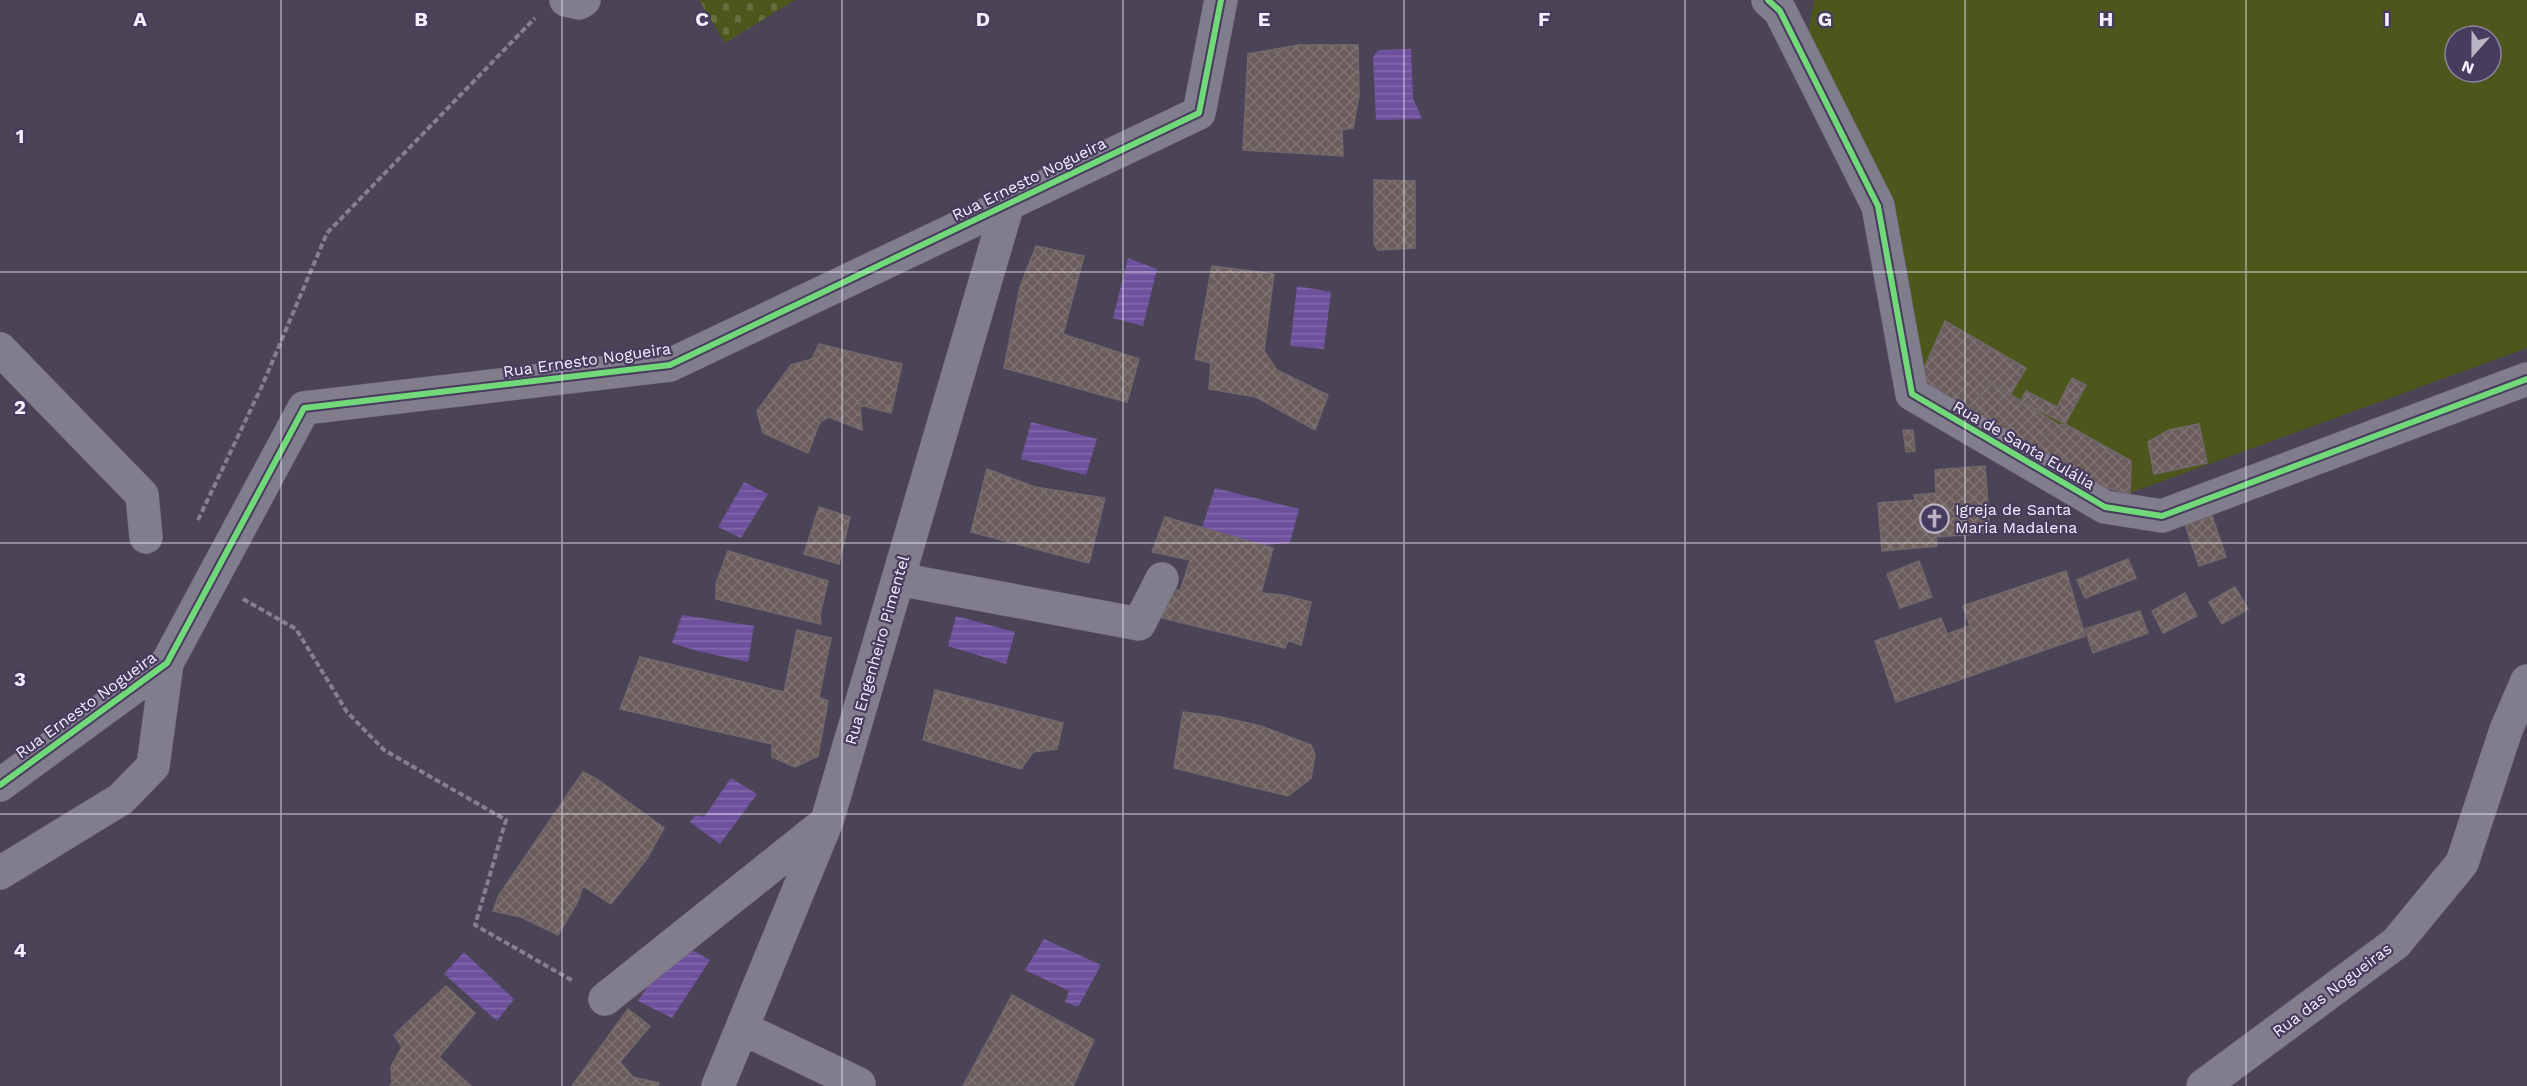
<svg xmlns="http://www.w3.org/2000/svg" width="2527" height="1086" font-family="'Work Sans',sans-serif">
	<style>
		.grass { fill: #4d571c; fill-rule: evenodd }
		.cemetery { fill: url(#cemetery-stones) }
		.water { fill: url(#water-rules) }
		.building { fill: url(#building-cross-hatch); stroke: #71686c; stroke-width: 1.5 }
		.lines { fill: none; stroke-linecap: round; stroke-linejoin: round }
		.minor-casing { stroke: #686372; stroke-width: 34 }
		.path { stroke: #84808c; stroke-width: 4; stroke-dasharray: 6 3; stroke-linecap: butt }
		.minor { stroke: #817d8c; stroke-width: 33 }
		.cycleway-casing { stroke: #473c5e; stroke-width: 10 }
		.cycleway { stroke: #71d979; stroke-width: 6 }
		.grid { fill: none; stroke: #f4f0fd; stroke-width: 1.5; stroke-opacity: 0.55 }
		.labels { text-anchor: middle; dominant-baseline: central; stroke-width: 4.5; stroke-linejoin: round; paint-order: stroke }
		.street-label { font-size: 16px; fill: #f4f0fd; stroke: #473c5e }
		.poi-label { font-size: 16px; fill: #f4f0fd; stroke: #473c5e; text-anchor: start }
		.grid-label { font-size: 20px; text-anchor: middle; font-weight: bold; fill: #f4f0fd; stroke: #473c5e; stroke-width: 4.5; stroke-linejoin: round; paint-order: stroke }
	</style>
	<defs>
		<pattern id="cemetery-stones" width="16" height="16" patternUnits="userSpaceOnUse" patternTransform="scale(1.5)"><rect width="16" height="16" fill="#4d571c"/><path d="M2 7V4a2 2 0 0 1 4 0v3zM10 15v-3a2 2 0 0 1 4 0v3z" fill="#676f3e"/></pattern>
		<pattern id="water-rules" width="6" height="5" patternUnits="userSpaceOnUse" patternTransform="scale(1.5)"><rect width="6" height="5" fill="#6d519d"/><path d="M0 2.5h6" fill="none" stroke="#826aac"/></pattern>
		<pattern id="building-cross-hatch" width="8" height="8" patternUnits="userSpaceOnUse" patternTransform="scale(1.5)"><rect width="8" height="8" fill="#6a5d5c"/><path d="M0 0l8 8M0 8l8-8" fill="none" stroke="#807574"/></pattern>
	</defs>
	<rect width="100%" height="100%" fill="#4a4456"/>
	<path class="grass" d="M 1814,0 L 2527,0 L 2527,348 L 2130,493 L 1916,387 L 1878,206 L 1808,35 ZM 2455,36 L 2491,36 L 2491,72 L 2455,72 Z"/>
	<path class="cemetery" d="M 699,0 L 795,0 L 725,43 Z"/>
	<path class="water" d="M 1411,49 L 1413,98 L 1422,119 L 1376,120 L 1373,57 L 1378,50 Z
		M 1128,258 L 1157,269 L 1143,326 L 1113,318 Z
		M 1297,286 L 1331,292 L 1324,349 L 1290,346 Z
		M 1031,422 L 1097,439 L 1086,475 L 1021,459 Z
		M 744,482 L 768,494 L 741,538 L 718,527 Z
		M 1215,488 L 1299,509 L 1290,543 L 1264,545 L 1202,527 Z
		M 682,615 L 754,626 L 748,662 L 697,651 L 672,643 Z
		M 956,616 L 1015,632 L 1006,664 L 948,646 Z
		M 731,778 L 757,794 L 720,844 L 690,822 L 695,815 L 704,817 Z
		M 1044,939 L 1101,965 L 1078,1007 L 1065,1002 L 1069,991 L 1025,970 Z
		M 685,946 L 710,960 L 672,1018 L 638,1001 L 663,962 Z
		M 464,952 L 514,999 L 497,1021 L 444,974 Z"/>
	<path class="building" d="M 1299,45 L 1358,45 L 1359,95 L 1353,128 L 1342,130 L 1343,156 L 1243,150 L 1248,54 Z
		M 1374,180 L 1415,181 L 1415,248 L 1378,250 L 1374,244 Z
		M 1036,246 L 1084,256 L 1063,334 L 1139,359 L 1127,402 L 1004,368 L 1020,287 Z
		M 1212,266 L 1274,274 L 1264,351 L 1277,370 L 1328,395 L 1315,430 L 1256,397 L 1209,389 L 1211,363 L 1195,359 Z
		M 1945,321 L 2026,368 L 2010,395 L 1988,382 L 1968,416 L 1916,387 Z
		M 819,344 L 902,364 L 891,413 L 860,405 L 862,430 L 829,417 L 820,422 L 808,453 L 763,433 L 757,411 L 791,365 L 812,359 Z
		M 2072,378 L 2086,385 L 2065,424 L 2021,401 L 2026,391 L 2057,407 Z
		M 1988,382 L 2021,401 L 2059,425 L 2030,453 L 1968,416 Z
		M 2065,424 L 2131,461 L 2130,494 L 2069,478 L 2030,453 L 2059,425 Z
		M 2199,424 L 2207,463 L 2154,474 L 2148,442 L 2169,430 Z
		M 1903,430 L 1913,430 L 1915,451 L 1906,452 Z
		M 1985,466 L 1990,533 L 1936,537 L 1937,546 L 1882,551 L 1878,503 L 1915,500 L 1914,495 L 1936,493 L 1935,470 Z
		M 987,469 L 1035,487 L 1105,498 L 1089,563 L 971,532 Z
		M 819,507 L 850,517 L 839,564 L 804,554 Z
		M 2212,516 L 2226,557 L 2199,566 L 2185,524 Z
		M 1165,517 L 1273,548 L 1261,593 L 1283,595 L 1311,602 L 1301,645 L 1288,640 L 1285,648 L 1154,616 L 1159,586 L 1180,591 L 1190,560 L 1152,552 Z
		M 728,551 L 828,581 L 820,614 L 821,624 L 716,599 L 716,584 Z
		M 2128,559 L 2136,578 L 2085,598 L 2077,580 Z
		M 1919,561 L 1932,597 L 1900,608 L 1887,574 Z
		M 2066,571 L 2085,636 L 1896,702 L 1875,641 L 1941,618 L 1947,634 L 1970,626 L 1963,606 Z
		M 2235,587 L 2248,609 L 2222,624 L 2209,602 Z
		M 2185,593 L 2197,616 L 2163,633 L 2152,611 Z
		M 2140,611 L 2148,633 L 2093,653 L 2085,629 Z
		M 797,630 L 831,638 L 819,697 L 828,701 L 818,756 L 795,767 L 772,757 L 772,744 L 620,709 L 640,657 L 784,692 Z
		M 935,690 L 1063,723 L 1057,749 L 1033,752 L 1021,769 L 923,740 Z
		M 1183,712 L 1221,717 L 1261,726 L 1311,745 L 1315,754 L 1311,778 L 1288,796 L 1174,768 Z
		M 583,772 L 598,780 L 664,828 L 646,860 L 611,904 L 583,886 L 577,903 L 558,935 L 521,917 L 493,911 L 499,895 Z
		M 446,986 L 475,1013 L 439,1057 L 471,1086 L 390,1086 L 392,1084 L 391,1067 L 402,1047 L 394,1035 Z
		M 1012,995 L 1094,1040 L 1073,1086 L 963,1086 Z
		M 628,1009 L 650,1026 L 620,1062 L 633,1077 L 659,1083 L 658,1086 L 572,1086 Z"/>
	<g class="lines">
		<defs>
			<path id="minor" d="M 566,0 L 579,3 L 584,0
				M 1768,0 L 1780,11 L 1878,206 L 1912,394 L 2105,507 L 2162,516 L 2527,379
				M 0,349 L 142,495 L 146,537
				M 898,579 L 1139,624 L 1162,579
				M 0,785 L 167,663 L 304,408 L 670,365 L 1199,113 L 1221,0
				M 0,873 L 121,799 L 153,766 L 167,663
				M 605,999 L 824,824
				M 742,1028 L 859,1084
				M 718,1086 L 827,821 L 1008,204
				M 2203,1086 L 2396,943 L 2462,863 L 2506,730 L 2527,681"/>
		</defs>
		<use href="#minor" class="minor-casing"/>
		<path class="path" d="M 198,520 L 262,386 L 327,233 L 535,18
			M 243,599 L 296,629 L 347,712 L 384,750 L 506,820 L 475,925 L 573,981"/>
		<use href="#minor" class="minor"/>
		<defs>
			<path id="cycleway" d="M 1768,0 L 1780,11 L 1878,206 L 1912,394 L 2105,507 L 2162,516 L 2527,379
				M 0,785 L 167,663 L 304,408 L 670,365 L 1199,113 L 1221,0"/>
		</defs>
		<use href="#cycleway" class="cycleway-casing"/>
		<use href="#cycleway" class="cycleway"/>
	</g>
	<path class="grid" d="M 281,0 L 281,1086M 562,0 L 562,1086M 842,0 L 842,1086M 1123,0 L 1123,1086M 1404,0 L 1404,1086M 1685,0 L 1685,1086M 1965,0 L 1965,1086M 2246,0 L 2246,1086M 0,272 L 2527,272M 0,543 L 2527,543M 0,814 L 2527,814"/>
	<defs>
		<symbol id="church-ring" viewBox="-11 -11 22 22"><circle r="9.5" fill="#473c5e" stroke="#b8b4c3" stroke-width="1.5"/><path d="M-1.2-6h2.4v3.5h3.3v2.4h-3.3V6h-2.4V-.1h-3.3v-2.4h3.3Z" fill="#b8b4c3"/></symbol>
	</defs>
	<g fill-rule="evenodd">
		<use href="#church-ring" x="1918" y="502" width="33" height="33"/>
	</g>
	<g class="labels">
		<g class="street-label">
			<text transform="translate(1029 179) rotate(-26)">Rua Ernesto Nogueira</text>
			<text transform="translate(587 360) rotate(-8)">Rua Ernesto Nogueira</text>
			<text transform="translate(2024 445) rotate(30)">Rua de Santa Eulália</text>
			<text transform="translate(877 650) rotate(-74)">Rua Engenheiro Pimentel</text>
			<text transform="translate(86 705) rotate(-36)">Rua Ernesto Nogueira</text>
			<text transform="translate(2332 990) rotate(-37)">Rua das Nogueiras</text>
		</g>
		<g class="poi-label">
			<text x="1955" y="509">Igreja de Santa<tspan x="1955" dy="18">Maria Madalena</tspan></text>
		</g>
	</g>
	<g class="grid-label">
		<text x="140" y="26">A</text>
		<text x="421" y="26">B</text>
		<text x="702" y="26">C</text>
		<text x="983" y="26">D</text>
		<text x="1264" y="26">E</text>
		<text x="1544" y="26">F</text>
		<text x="1825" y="26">G</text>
		<text x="2106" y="26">H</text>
		<text x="2387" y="26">I</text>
		<text x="20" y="143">1</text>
		<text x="20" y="414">2</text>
		<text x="20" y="686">3</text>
		<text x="20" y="957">4</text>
	</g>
	<g transform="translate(2473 54) rotate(201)"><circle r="28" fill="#473c5e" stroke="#8c849e" stroke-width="1.5"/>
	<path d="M0-4.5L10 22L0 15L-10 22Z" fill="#b8b4c3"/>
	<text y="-9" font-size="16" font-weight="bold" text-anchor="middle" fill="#f4f0fd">N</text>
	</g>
</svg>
